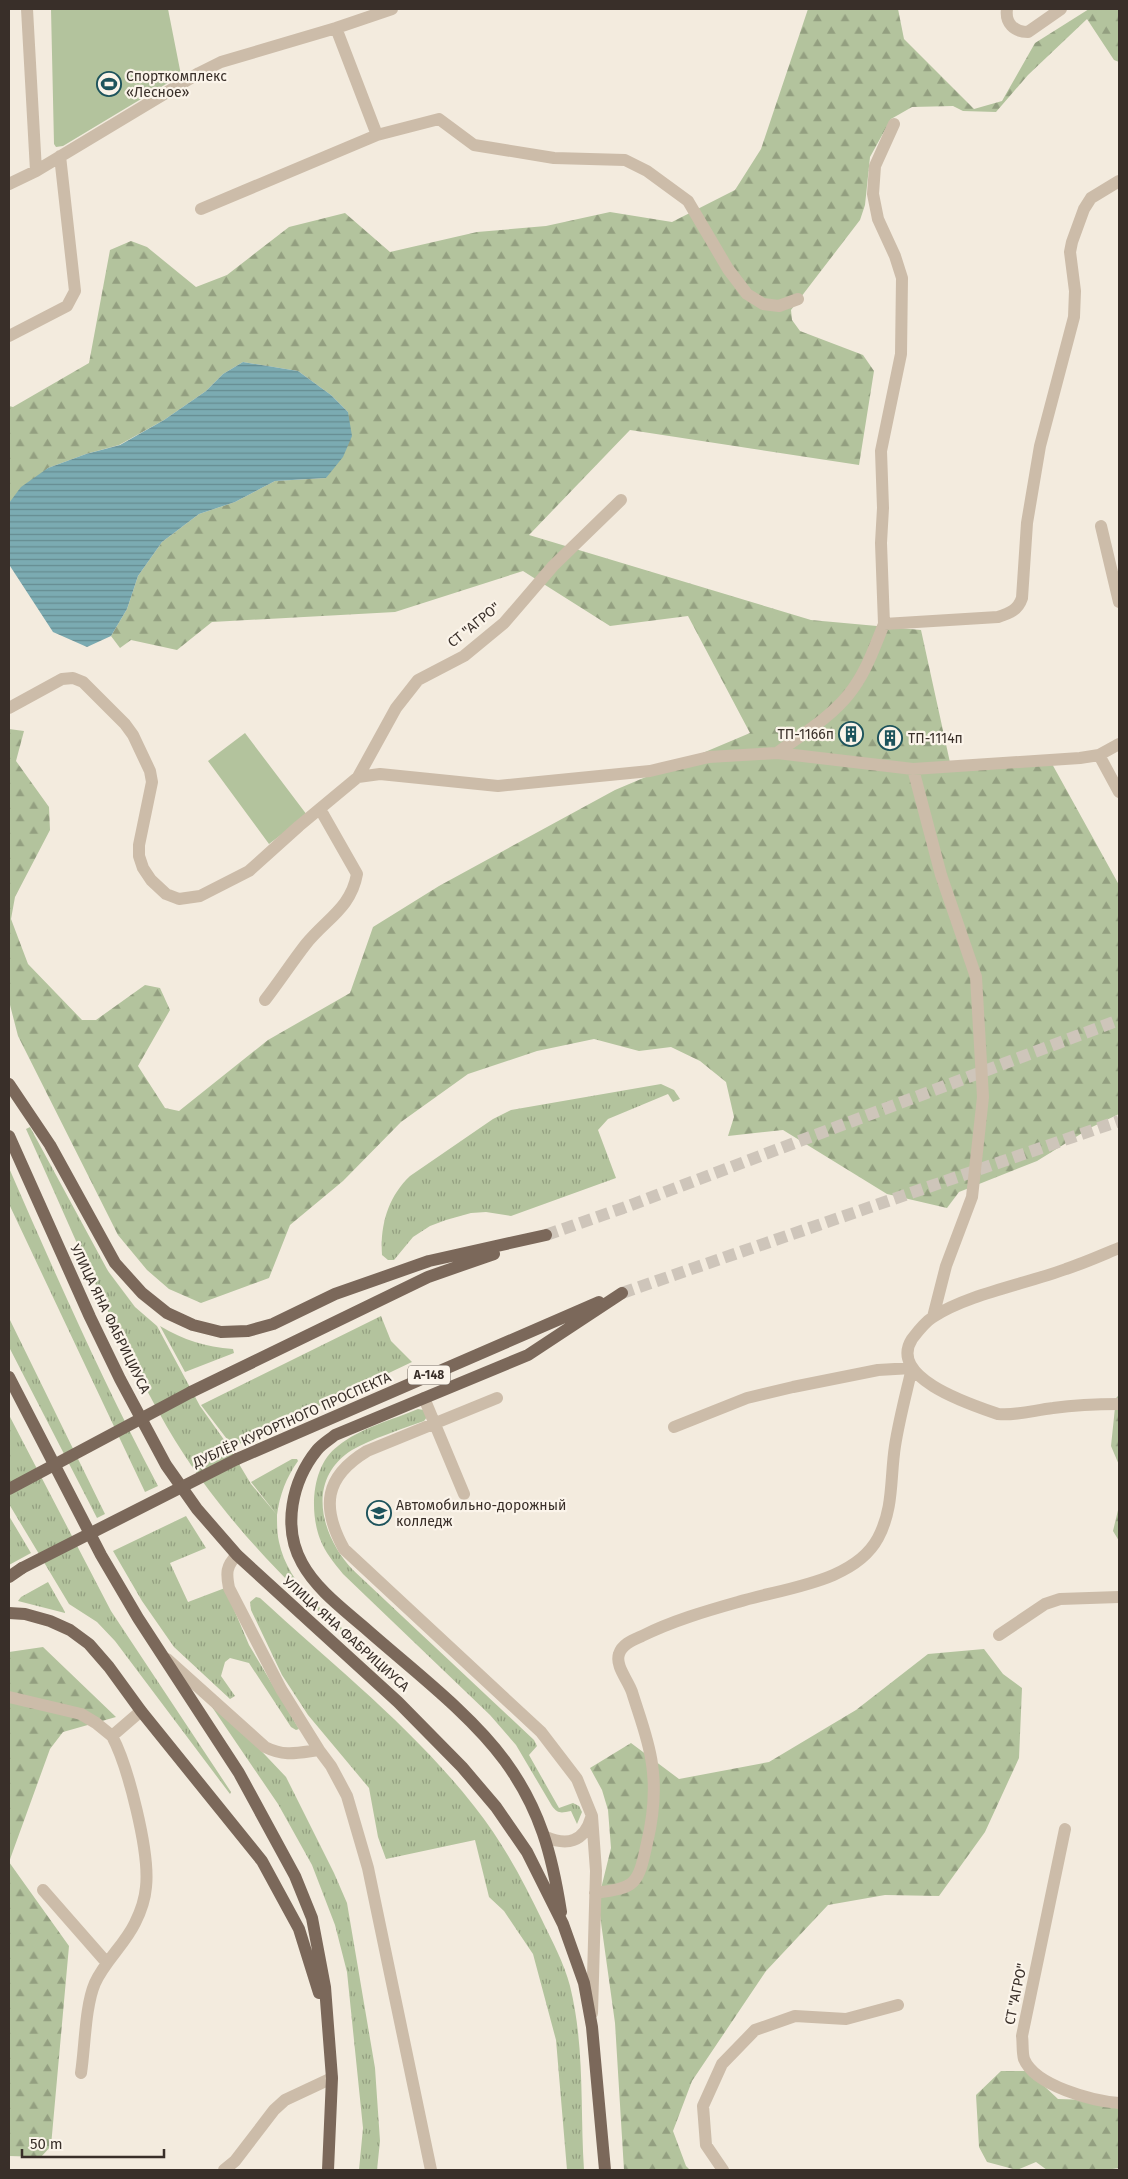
<svg xmlns="http://www.w3.org/2000/svg" width="1128" height="2179" font-family="'Fira Sans',sans-serif">
	<style>
		.grass { fill: url(#grass-tufts) }
		.forest { fill: url(#forest-firs) }
		.garden { fill: #b3c39d }
		.water { fill: url(#water-rules) }
		.lines { fill: none; stroke-linecap: round; stroke-linejoin: round }
		.major-tunnel { stroke: #cec5ba; stroke-width: 12; stroke-dasharray: 12 6; stroke-linecap: butt }
		.minor { stroke: #ccbca9; stroke-width: 12 }
		.major { stroke: #7b685a; stroke-width: 12 }
		.major-bridge { stroke: #7b685a; stroke-width: 12 }
		.labels { text-anchor: middle; dominant-baseline: central; stroke-width: 4.5; stroke-linejoin: round; paint-order: stroke }
		.shield { fill: #fbf4ea; stroke: #736a63; stroke-width: 1 }
		.shield-label { font-size: 12px; font-weight: bold; fill: #392f29 }
		.poi-label { font-size: 14px; fill: #392f29; stroke: #fbf4ea; text-anchor: start }
		.street-label { font-size: 14px; fill: #392f29; stroke: #fbf4ea }
	</style>
	<defs>
		<pattern id="grass-tufts" width="24" height="20" patternUnits="userSpaceOnUse" patternTransform="scale(1.25)"><rect width="24" height="20" fill="#b3c39d"/><path d="M3 7l-1-3M5 7V3M7 7l1-3M15 17l-1-3M17 17v-4M19 17l1-3" fill="none" stroke="#939f80"/></pattern>
		<pattern id="forest-firs" width="22" height="20" patternUnits="userSpaceOnUse" patternTransform="scale(1.25)"><rect width="22" height="20" fill="#b3c39d"/><path d="M5 1l3.5 6h-7zM16 11l3.5 6h-7z" fill="#939f80"/></pattern>
		<pattern id="water-rules" width="6" height="5" patternUnits="userSpaceOnUse" patternTransform="scale(1.25)"><rect width="6" height="5" fill="#7babb2"/><path d="M0 2.5h6" fill="none" stroke="#668c91"/></pattern>
	</defs>
	<rect width="100%" height="100%" fill="#f3ebde"/>
	<path class="grass" d="M 661,1084 L 674,1090 L 680,1099 L 673,1102 L 668,1094 L 608,1119 L 598,1130 L 616,1178 L 511,1216 L 486,1212 L 471,1213 L 446,1220 L 430,1226 L 413,1237 L 394,1260 L 388,1260 L 382,1255 C 380,1225 388,1197 410,1176 L 493,1119 L 511,1110 Z
		M 30,1127 L 108,1271 L 135,1307 L 157,1326 L 200,1406 L 227,1444 L 251,1484 L 277,1515 C 277,1524 277,1533 279,1542 C 288,1586 331,1618 363,1646 C 351,1642 313,1606 302,1595 C 251,1545 203,1489 167,1427 C 114,1334 71,1227 26,1129 Z
		M 9,1168 C 56,1276 103,1382 158,1486 L 145,1492 L 9,1204 Z
		M 381,1316 L 391,1341 L 412,1362 L 233,1447 L 201,1405 Z
		M 9,1318 L 105,1514 L 97,1518 L 9,1347 Z
		M 160,1326 C 184,1340 205,1347 233,1349 L 234,1353 L 185,1372 Z
		M 418,1409 L 424,1410 L 427,1417 L 424,1421 C 402,1429 371,1439 352,1450 C 305,1480 321,1536 353,1570 L 534,1740 L 537,1746 L 529,1755 L 559,1808 L 573,1803 L 579,1806 L 582,1812 L 577,1824 L 571,1811 C 561,1813 558,1814 552,1806 L 516,1745 L 490,1715 L 343,1574 C 334,1563 325,1552 320,1539 C 309,1510 312,1465 338,1446 C 360,1428 392,1420 418,1409 Z
		M 9,1415 L 111,1611 L 231,1792 L 230,1794 L 115,1641 L 97,1622 L 69,1604 L 9,1504 Z
		M 292,1459 L 297,1459 L 298,1461 C 286,1478 280,1494 277,1515 L 251,1482 Z
		M 9,1516 L 31,1553 L 9,1565 Z
		M 186,1516 L 206,1548 L 170,1563 L 188,1602 L 225,1588 L 249,1645 L 299,1729 L 296,1730 L 291,1727 L 249,1663 L 230,1658 L 225,1662 L 221,1676 L 235,1696 L 230,1699 L 174,1647 L 142,1601 L 113,1551 Z
		M 48,1582 L 65,1612 L 65,1613 L 18,1601 L 21,1597 Z
		M 256,1597 L 260,1598 C 333,1665 413,1728 474,1806 C 502,1841 523,1880 542,1920 C 552,1941 564,1963 570,1986 C 585,2046 580,2109 584,2170 L 567,2170 L 556,2040 L 533,1954 L 504,1911 L 489,1897 L 475,1840 L 386,1859 L 378,1837 L 369,1788 L 308,1715 L 282,1675 L 251,1610 L 250,1602 Z
		M 214,1701 L 286,1777 L 334,1873 L 347,1903 L 375,2068 L 380,2141 L 377,2170 L 359,2170 L 363,2128 L 347,1972 L 335,1925 L 312,1865 L 278,1804 L 212,1707 Z"/>
	<path class="forest" d="M 808,9 L 898,9 L 904,39 L 974,109 L 1002,101 L 1035,43 L 1089,9 L 1119,9 L 1119,62 L 1114,60 L 1087,19 L 1028,75 L 996,112 L 963,111 L 953,106 L 912,107 L 891,119 L 870,157 L 865,205 L 860,220 L 791,310 L 792,320 L 800,331 L 863,355 L 874,371 L 859,465 L 630,430 L 529,535 L 811,620 L 921,630 L 951,767 L 1051,762 L 1119,885 L 1119,1114 L 1092,1127 L 1037,1161 L 959,1192 L 947,1208 L 887,1194 L 783,1130 L 728,1136 L 734,1117 L 726,1082 L 700,1061 L 671,1047 L 639,1051 L 594,1039 L 537,1051 L 468,1074 L 401,1122 L 343,1181 L 290,1225 L 269,1278 L 201,1303 L 169,1289 L 147,1270 L 118,1235 L 18,1036 L 9,1001 L 9,729 L 24,731 L 16,761 L 49,807 L 50,830 L 15,897 L 11,919 L 28,964 L 82,1020 L 96,1020 L 145,985 L 160,988 L 170,1010 L 138,1066 L 165,1108 L 179,1111 L 268,1040 L 350,993 L 373,927 L 439,886 L 615,790 L 750,733 L 688,616 L 610,626 L 523,571 L 395,612 L 212,622 L 177,650 L 131,640 L 120,648 L 111,636 L 127,609 L 138,576 L 162,542 L 199,514 L 235,502 L 275,481 L 326,478 L 348,412 L 331,395 L 298,371 L 243,362 L 223,374 L 206,391 L 164,420 L 119,445 L 86,454 L 48,468 L 9,503 L 9,406 L 13,407 L 89,363 L 110,250 L 131,241 L 147,247 L 196,287 L 227,275 L 289,227 L 345,213 L 390,252 L 477,232 L 546,226 L 610,212 L 672,222 L 735,190 L 761,149 Z
		M 1119,1395 L 1119,1465 L 1111,1446 L 1116,1398 Z
		M 1119,1506 L 1119,1541 L 1113,1531 Z
		M 43,1647 L 116,1717 L 63,1732 L 50,1749 L 9,1862 L 69,1946 L 51,2146 L 41,2157 L 9,2156 L 9,1652 Z
		M 984,1649 L 1003,1674 L 1022,1688 L 1019,1758 L 985,1832 L 939,1896 L 885,1895 L 828,1905 L 766,1971 L 692,2081 L 673,2131 L 686,2166 L 690,2170 L 624,2170 L 615,2023 L 598,1901 L 611,1848 L 608,1810 L 602,1790 L 590,1768 L 631,1743 L 679,1779 L 769,1762 L 856,1710 L 928,1654 Z
		M 1001,2071 L 1028,2071 L 1058,2099 L 1119,2101 L 1119,2168 L 1106,2170 L 1047,2170 L 1036,2162 L 1017,2170 L 987,2162 L 979,2147 L 976,2095 Z"/>
	<path class="garden" d="M 51,9 L 168,9 L 181,75 L 63,146 L 56,147 L 54,144 Z
		M 245,733 L 307,815 L 269,844 L 208,761 Z"/>
	<path class="water" d="M 243,362 L 298,371 L 331,395 L 348,412 L 352,436 L 343,457 L 326,478 L 275,481 L 235,502 L 199,514 L 162,542 L 138,576 L 127,609 L 111,636 L 87,647 L 53,632 L 10,566 L 9,503 L 21,487 L 48,468 L 86,454 L 120,445 L 164,420 L 206,391 L 223,374 Z"/>
	<g class="lines">
		<path class="major-tunnel" d="M 546,1235 L 623,1208 L 1119,1020
			M 622,1293 L 1119,1121"/>
		<path class="minor" d="M 27,9 L 36,171
			M 1007,9 C 1005,23 1014,32 1028,32 L 1061,9
			M 336,28 L 377,135
			M 9,184 L 36,171 L 199,73 L 221,62 L 336,28 L 392,9
			M 201,209 L 377,135 L 439,119 L 474,145 L 554,158 L 625,160 L 647,171 L 688,201 L 728,269 L 747,294 L 763,304 L 779,306 L 798,299
			M 9,336 L 67,306 L 75,291 L 60,156
			M 1101,526 L 1119,602
			M 884,624 L 881,543 L 883,508 L 881,451 L 901,354 L 902,278 L 895,256 L 878,219 L 873,194 L 875,166 L 894,124
			M 9,708 L 62,679 L 73,678 L 83,682 L 125,724 L 133,735 L 150,771 L 152,782 L 139,845 L 139,856 L 143,868 L 151,880 L 166,894 L 179,899 L 200,896 L 249,871 L 299,826 L 358,777 L 380,774 L 498,786 L 650,771 L 709,757 L 777,753 L 913,769 L 1080,758 L 1099,755 L 1119,744
			M 777,753 C 801,735 830,718 849,694 C 866,673 874,648 884,624 L 998,617 C 1010,613 1018,610 1022,598 L 1027,523 L 1040,446 L 1074,317 L 1075,291 L 1070,252 L 1072,242 L 1084,209 L 1091,198 L 1119,181
			M 1099,755 L 1119,792
			M 913,769 L 941,875 L 976,977 L 983,1097 L 972,1197 L 946,1266 L 933,1317
			M 358,777 L 396,708 L 418,680 L 464,656 L 504,623 L 553,566 L 621,500
			M 265,1000 C 279,982 292,962 306,944 C 326,919 351,908 357,874 L 320,809
			M 1119,1248 C 1102,1255 1084,1263 1066,1269 C 1026,1284 968,1294 933,1317 C 925,1322 918,1331 912,1339 C 887,1378 972,1405 998,1414 C 1016,1416 1035,1410 1053,1408 C 1075,1405 1097,1404 1119,1404
			M 424,1398 L 464,1494
			M 497,1398 L 367,1451 C 324,1477 321,1507 344,1549 L 541,1732 L 577,1779 L 592,1816 L 596,1871 L 592,2013
			M 237,1555 C 226,1566 226,1573 229,1588 L 281,1689 L 319,1750 L 331,1766 L 347,1796 L 368,1868 L 431,2170
			M 999,1635 L 1045,1604 L 1060,1599 L 1119,1597
			M 167,1659 L 265,1747 C 285,1757 297,1753 319,1750
			M 9,1697 L 81,1714 L 96,1723 L 112,1736
			M 1065,1829 L 1022,2036 C 1023,2042 1022,2052 1024,2059 C 1035,2086 1093,2101 1119,2103
			M 546,1837 C 567,1846 584,1842 591,1818
			M 43,1890 L 107,1963
			M 595,1893 C 637,1888 638,1884 647,1843 C 653,1818 656,1791 652,1764 C 649,1740 639,1715 632,1692 C 628,1680 615,1666 619,1654 C 622,1644 633,1640 642,1636 C 672,1621 706,1611 738,1602 C 782,1588 854,1583 878,1538 C 894,1508 890,1478 895,1446 C 899,1420 906,1394 912,1368 L 878,1370 L 793,1387 L 747,1398 L 674,1427
			M 81,2073 C 85,2047 85,2006 95,1983 C 105,1961 125,1944 135,1923 C 141,1911 145,1899 146,1887 C 150,1852 128,1766 112,1736 L 141,1711
			M 224,2170 L 235,2161 L 274,2110 L 285,2100 L 332,2078
			M 723,2170 L 706,2145 L 703,2106 L 722,2064 L 755,2030 L 795,2016 L 846,2019 L 898,2005"/>
		<path class="major" d="M 9,1084 L 50,1145 L 115,1263 L 142,1293 L 167,1313 L 193,1325 L 221,1332 L 248,1331 L 273,1324 L 335,1294 L 429,1261 L 546,1235
			M 9,1136 L 90,1317 L 120,1379 L 166,1465 L 197,1509 L 237,1555 L 398,1702 L 462,1767 L 496,1807 L 527,1852 L 563,1924 L 584,1983 L 592,2027 L 605,2170
			M 9,1377 L 101,1555 L 138,1618 L 239,1773 L 295,1876 L 312,1918 L 325,1987 L 332,2078 L 328,2170
			M 191,1392 L 428,1277 L 494,1254
			M 237,1459 L 599,1302
			M 9,1577 L 22,1568
			M 9,1613 L 25,1614 L 50,1621 L 70,1630 L 89,1644 L 109,1667 L 141,1711 L 262,1861 L 299,1929 L 319,1993
			M 561,1912 C 552,1854 540,1809 505,1761 C 470,1713 410,1668 365,1628 C 343,1609 316,1589 302,1563 C 282,1527 292,1481 317,1450 C 322,1444 329,1440 335,1435 L 528,1355 L 622,1293"/>
		<path class="major-bridge" d="M 9,1489 L 191,1392
			M 22,1568 L 237,1459"/>
	</g>
	<defs>
		<symbol id="stadium-ring" viewBox="-11 -11 22 22"><circle r="9.5" fill="#fbf4ea" stroke="#1d535c" stroke-width="1.5"/><path d="M0-5a6.5 5 0 1 0 0 10a6.5 5 0 1 0 0-10ZM-3.5-1.8h7v3.6h-7Z" fill="#1d535c"/></symbol>
		<symbol id="building-ring" viewBox="-11 -11 22 22"><circle r="9.5" fill="#fbf4ea" stroke="#1d535c" stroke-width="1.5"/><path d="M-4-6H4V6H1V3H-1V6H-4ZM-2.5-4.3h1.7v1.8h-1.7ZM.8-4.3h1.7v1.8H.8ZM-2.5-1h1.7V.8h-1.7ZM.8-1h1.7V.8H.8Z" fill="#1d535c"/></symbol>
		<symbol id="university-ring" viewBox="-11 -11 22 22"><circle r="9.5" fill="#fbf4ea" stroke="#1d535c" stroke-width="1.5"/><path d="M0-5L7-2L0 1L-7-2ZM-4 1L0 2.5L4 1V4Q0 6-4 4Z" fill="#1d535c"/></symbol>
	</defs>
	<g fill-rule="evenodd">
		<use href="#stadium-ring" x="95" y="70" width="28" height="28"/>
		<use href="#building-ring" x="837" y="720" width="28" height="28"/>
		<use href="#building-ring" x="876" y="724" width="28" height="28"/>
		<use href="#university-ring" x="365" y="1499" width="28" height="28"/>
	</g>
	<g class="labels">
		<rect class="shield" x="408" y="1365.5" width="42" height="19" rx="4"/>
		<g class="shield-label">
			<text x="429" y="1375">А-148</text>
		</g>
		<g class="poi-label">
			<text x="126" y="76">Спорткомплекс<tspan x="126" dy="16">«Лесное»</tspan></text>
			<text x="834" y="734" text-anchor="end">ТП-1166п</text>
			<text x="908" y="738">ТП-1114п</text>
			<text x="396" y="1505">Автомобильно-дорожный<tspan x="396" dy="16">колледж</tspan></text>
		</g>
		<g class="street-label">
			<text transform="translate(474 625) rotate(-39)">СТ "АГРО"</text>
			<text transform="translate(110 1319) rotate(64)">УЛИЦА ЯНА ФАБРИЦИУСА</text>
			<text transform="translate(292 1420) rotate(-24)">ДУБЛЁР КУРОРТНОГО ПРОСПЕКТА</text>
			<text transform="translate(346 1634) rotate(42)">УЛИЦА ЯНА ФАБРИЦИУСА</text>
			<text transform="translate(1016 1994) rotate(-78)">СТ "АГРО"</text>
		</g>
	</g>
	<rect width="1128" height="2179" fill="none" stroke="#392f29" stroke-width="20"/>
	<path d="M22 2149v8h142v-8" fill="none" stroke="#392f29" stroke-width="2.5"/>
	<text x="30" y="2149" font-size="15" fill="#392f29" stroke="#fbf4ea" stroke-width="4" paint-order="stroke">50 m</text>
</svg>
